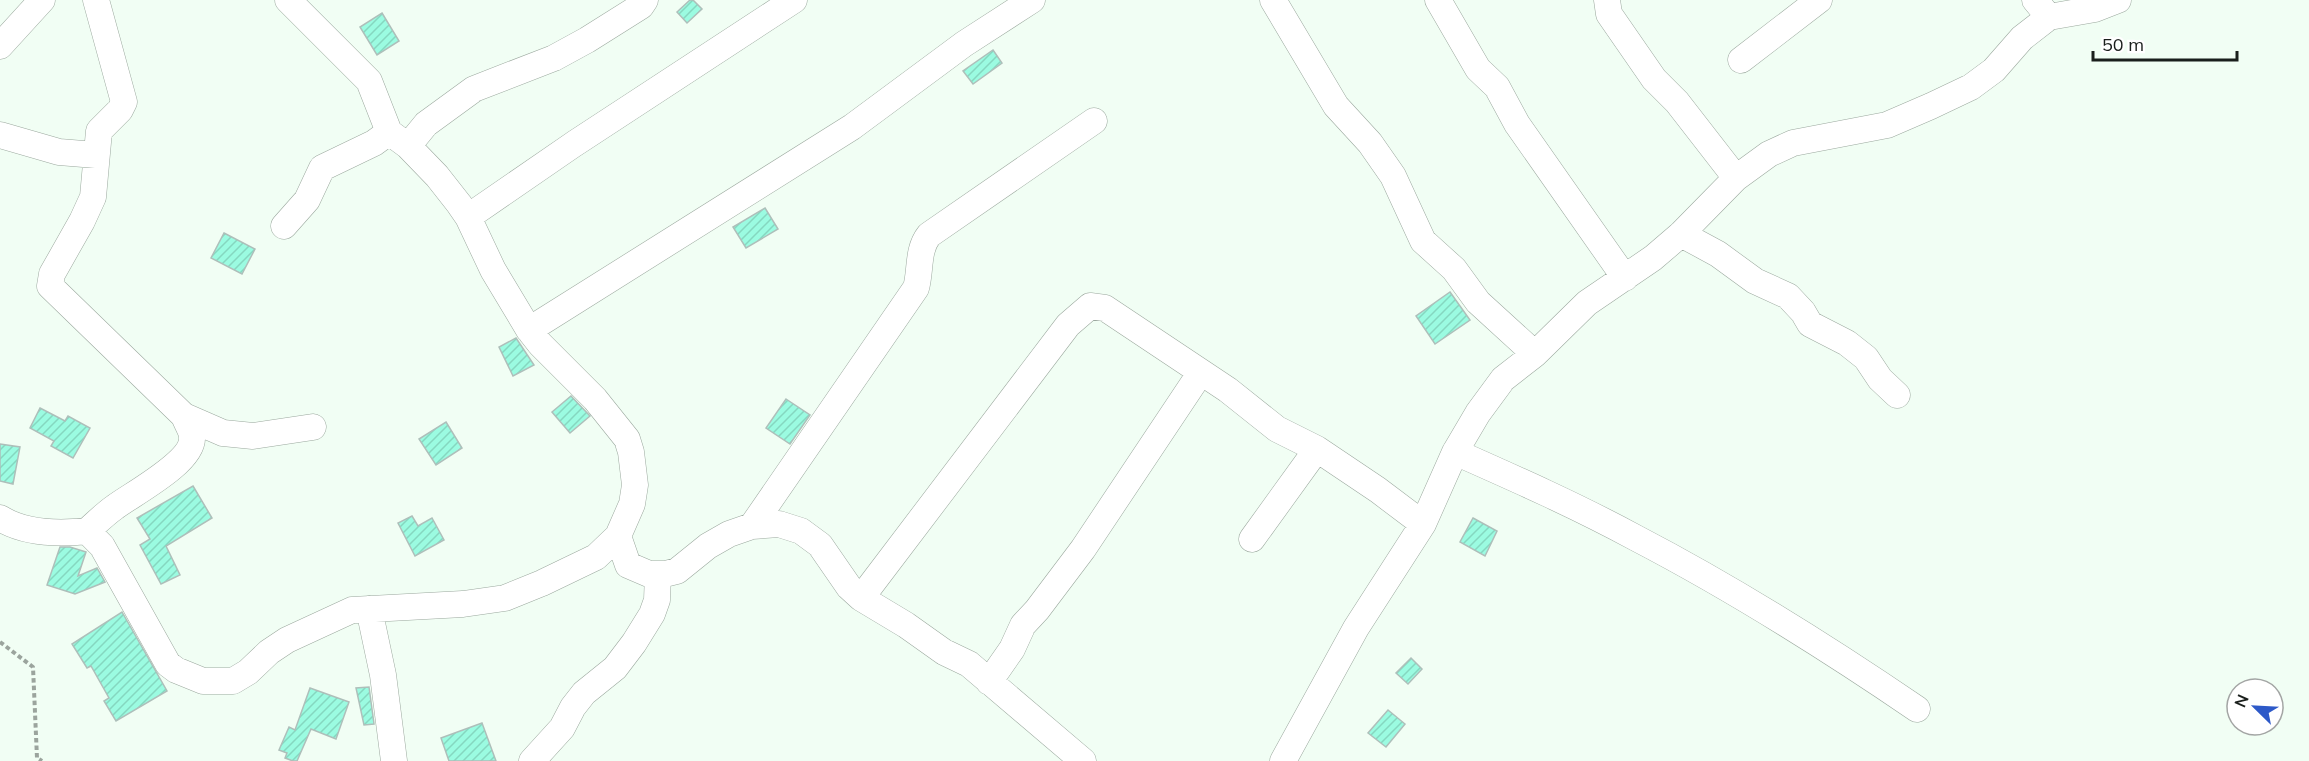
<svg xmlns="http://www.w3.org/2000/svg" width="2309" height="761" font-family="Mulish,sans-serif">
	<style>
		.building { fill: url(#building-hatch); stroke: #aebfba; stroke-width: 1.5 }
		.lines { fill: none; stroke-linecap: round; stroke-linejoin: round }
		.minor-casing { stroke: #9ba89e; stroke-width: 27 }
		.path { stroke: #9ba49d; stroke-width: 4; stroke-dasharray: 4.5 3; stroke-linecap: butt }
		.minor { stroke: #fff; stroke-width: 26 }
	</style>
	<defs>
		<pattern id="building-hatch" width="6" height="6" patternUnits="userSpaceOnUse" patternTransform="scale(1.5)"><rect width="6" height="6" fill="#9bfbe1"/><path d="M-1 1l2-2M0 6l6-6M5 7l2-2" fill="none" stroke="#85d7c0"/></pattern>
	</defs>
	<rect width="100%" height="100%" fill="#f1fef4"/>
	<path class="building" d="M 690,0 L 693,0 L 702,9 L 687,23 L 677,12 Z
		M 382,13 L 399,41 L 377,55 L 360,27 Z
		M 993,50 L 1002,63 L 973,84 L 963,71 Z
		M 765,208 L 778,229 L 746,248 L 733,227 Z
		M 224,233 L 255,249 L 242,274 L 211,258 Z
		M 1450,292 L 1470,320 L 1435,344 L 1416,316 Z
		M 516,338 L 534,365 L 513,376 L 499,347 Z
		M 571,396 L 590,416 L 570,433 L 552,412 Z
		M 786,399 L 810,415 L 790,444 L 766,428 Z
		M 40,408 L 65,421 L 68,416 L 90,428 L 73,458 L 51,446 L 54,441 L 30,428 Z
		M 446,422 L 462,448 L 436,465 L 419,439 Z
		M 0,444 L 20,447 L 13,484 L 0,481 Z
		M 193,486 L 212,518 L 166,546 L 180,575 L 161,584 L 140,545 L 150,539 L 137,518 Z
		M 412,516 L 418,526 L 432,518 L 444,540 L 415,556 L 398,523 Z
		M 1473,518 L 1497,531 L 1485,556 L 1460,542 Z
		M 60,547 L 70,547 L 86,552 L 78,576 L 97,568 L 105,582 L 75,594 L 47,585 Z
		M 122,612 L 167,691 L 116,721 L 104,701 L 109,698 L 91,666 L 87,668 L 72,644 Z
		M 1411,658 L 1422,669 L 1408,684 L 1396,673 Z
		M 369,687 L 374,724 L 364,725 L 356,688 Z
		M 310,688 L 349,702 L 336,739 L 311,729 L 297,761 L 293,761 L 285,758 L 287,753 L 279,750 L 289,727 L 295,730 Z
		M 1388,710 L 1405,724 L 1386,747 L 1368,733 Z
		M 482,723 L 496,761 L 449,761 L 441,738 Z"/>
	<g class="lines">
		<defs>
			<path id="minor" d="M 96,0 L 124,102 L 120,110 L 99,131 L 93,197 L 82,221 L 52,274 L 50,286 L 184,416 L 223,433 L 253,436 L 313,427
				M 1273,0 L 1336,106 L 1370,143 L 1393,176 L 1423,241 L 1454,269 L 1478,302 L 1535,354
				M 1438,0 L 1478,69 L 1497,87 L 1517,124 L 1625,278
				M 1607,0 L 1609,14 L 1654,79 L 1677,102 L 1736,178
				M 2035,0 L 2049,17
				M 0,46 L 42,0
				M 1741,60 L 1819,0
				M 0,135 L 59,152 L 96,155
				M 408,146 L 426,124 L 474,89 L 554,58 L 587,40 L 641,6 L 645,0
				M 468,217 L 574,144 L 794,0
				M 284,226 L 307,200 L 322,168 L 374,143 L 389,132
				M 1681,234 L 1718,254 L 1755,281 L 1788,296 L 1803,312 L 1810,324 L 1847,343 L 1866,358 L 1880,379 L 1897,395
				M 529,330 L 852,127 L 964,44 L 1032,0
				M 1455,452 C 1516,479 1577,506 1636,538 C 1734,589 1826,647 1917,709
				M 0,518 C 24,533 59,534 87,531 L 102,546 L 168,664 L 176,670 L 203,681 L 233,681 L 248,672 L 269,652 L 287,640 L 352,610 L 463,604 L 505,598 L 542,583 L 596,557 L 618,536 L 632,504 L 635,485 L 631,452 L 627,439 L 595,399 L 540,344 L 529,330 L 493,270 L 468,217 L 459,204 L 437,176 L 408,146 L 389,132 L 369,81 L 288,0
				M 752,526 L 916,288 C 921,271 917,250 929,235 L 1094,121
				M 87,531 C 96,523 105,514 115,507 C 132,494 194,462 192,437 C 192,431 186,422 184,416
				M 618,536 L 628,565 L 649,574 L 665,574 L 677,571 L 708,546 L 729,534 L 752,526 L 779,524 L 801,531 L 820,545 L 849,587 L 861,598 L 906,625 L 944,652 L 969,664 L 1083,761
				M 1252,539 L 1317,449
				M 861,598 L 1068,325 L 1090,306 L 1105,308 L 1228,390 L 1277,429 L 1317,449 L 1378,490 L 1423,524
				M 369,609 L 383,675 L 394,761
				M 989,682 L 1012,649 L 1023,625 L 1037,610 L 1083,549 L 1201,372
				M 532,761 L 562,728 L 573,707 L 584,693 L 615,668 L 634,643 L 652,614 L 657,600 L 658,574
				M 1283,761 L 1356,628 L 1423,524 L 1455,452 L 1478,413 L 1503,379 L 1535,354 L 1587,303 L 1653,258 L 1681,234 L 1736,178 L 1769,154 L 1793,143 L 1887,125 L 1931,106 L 1971,87 L 1994,70 L 2022,38 L 2049,17 L 2095,9 L 2118,0"/>
		</defs>
		<use href="#minor" class="minor-casing"/>
		<path class="path" d="M 0,642 L 33,667 L 37,758 L 42,761"/>
		<use href="#minor" class="minor"/>
	</g>
	<g transform="translate(2255 707) rotate(294)"><circle r="28" fill="#ffffff" stroke="#a3a5a4" stroke-width="1.5"/>
	<path d="M0-4.5L10 22L0 15L-10 22Z" fill="#2d59c8"/>
	<text y="-9" font-size="16" font-weight="bold" text-anchor="middle" fill="#1a1f1c">N</text>
	</g>
	<path d="M2093 51v9h144v-9" fill="none" stroke="#1a1f1c" stroke-width="3"/>
	<text x="2102" y="51" font-size="18" fill="#1a1f1c" stroke="#ffffff" stroke-width="4.5" paint-order="stroke">50 m</text>
</svg>
